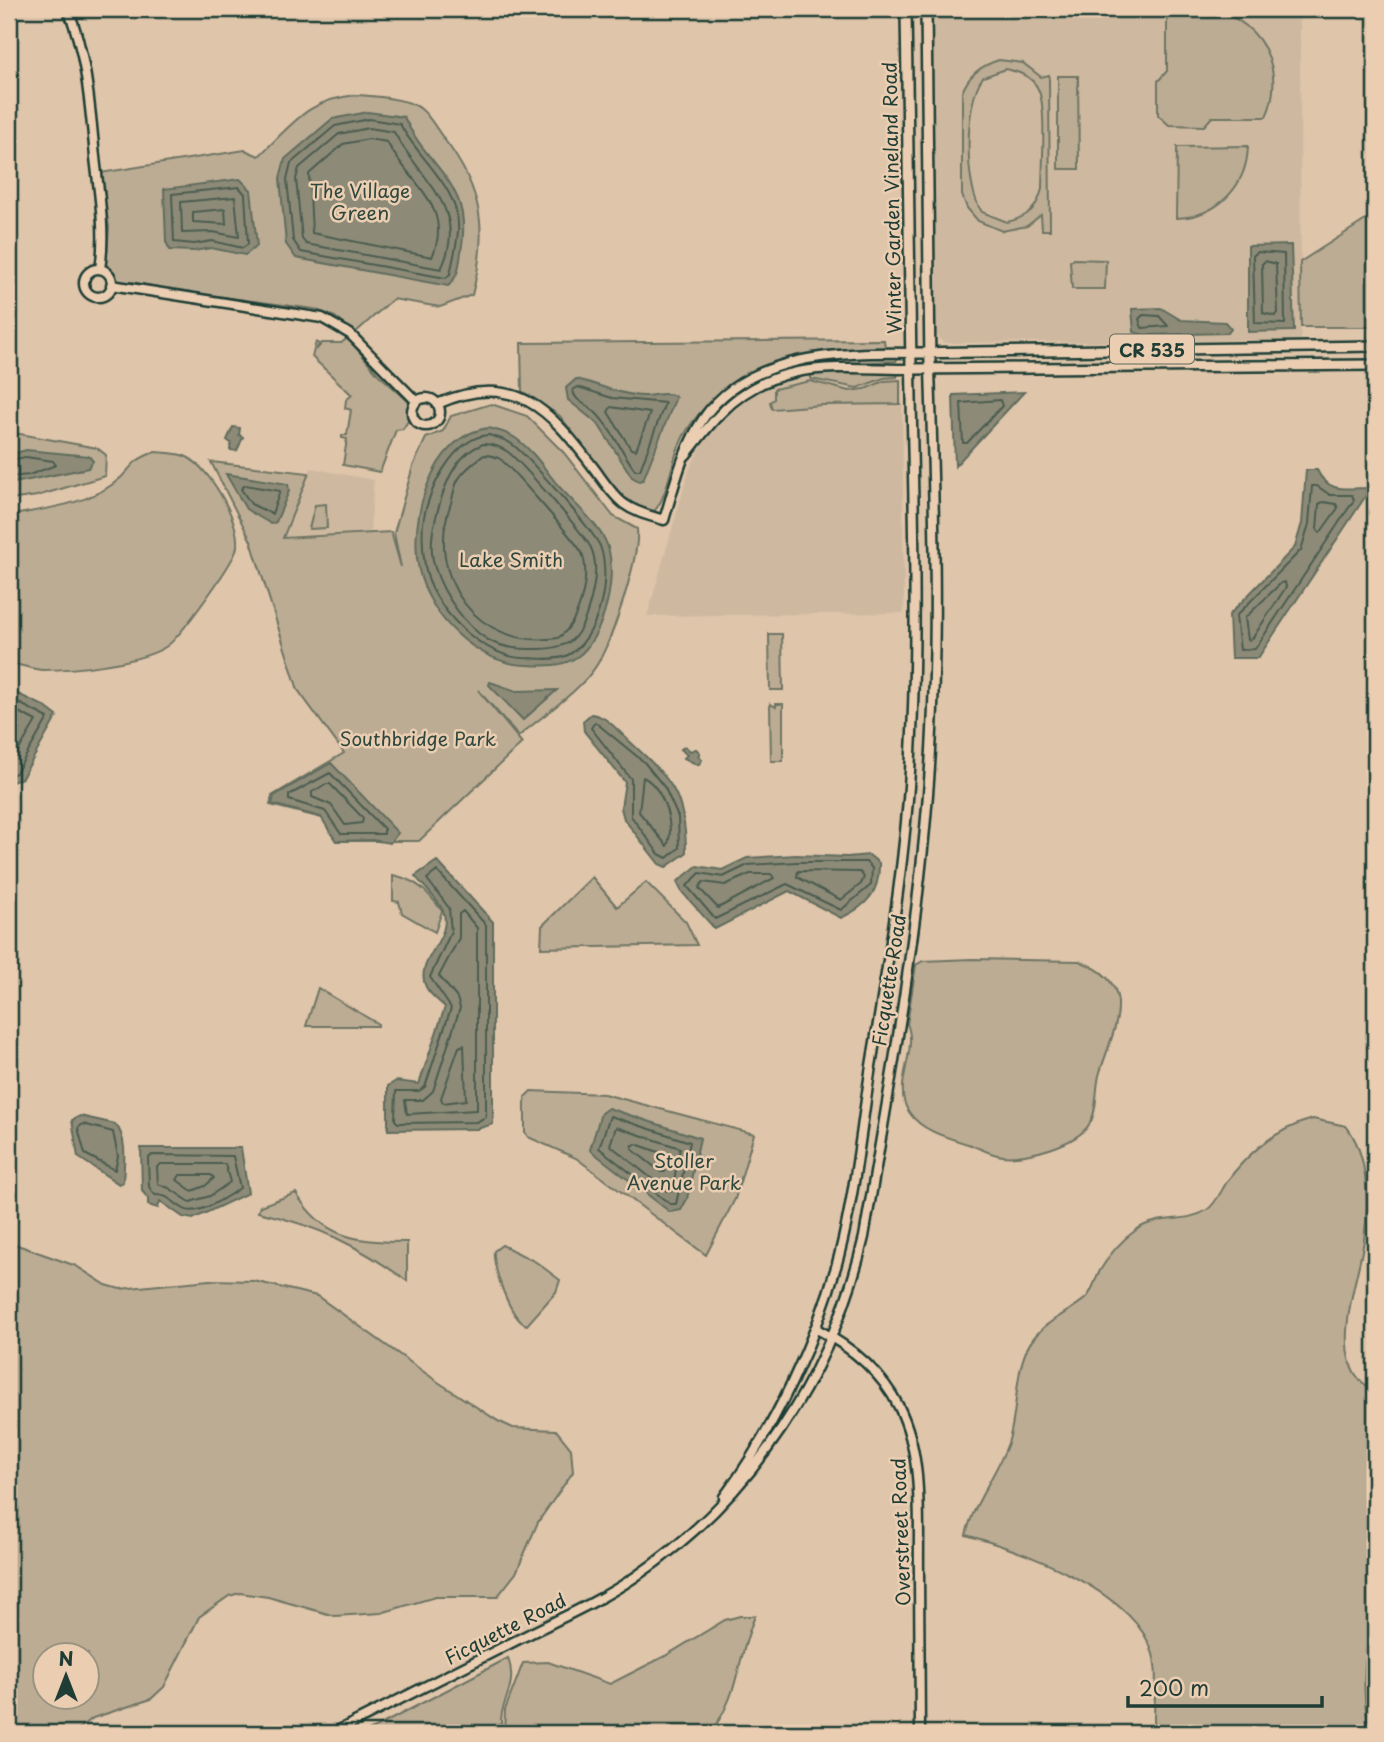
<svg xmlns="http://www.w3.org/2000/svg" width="1384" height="1742" font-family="'Playpen Sans',sans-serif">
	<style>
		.built { fill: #ceb9a0 }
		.green { fill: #bcac94; stroke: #6e7464; stroke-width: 2; fill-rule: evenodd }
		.water { fill: #8d8b78; stroke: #616c5d; stroke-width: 2 }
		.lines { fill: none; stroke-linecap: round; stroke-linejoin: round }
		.shore { stroke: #4b5c4f; stroke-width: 2 }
		.secondary-casing { stroke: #1f3d34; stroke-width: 13 }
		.primary-casing { stroke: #1f3d34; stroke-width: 14 }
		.secondary { stroke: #ebceb2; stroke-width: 8 }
		.primary { stroke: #ebceb2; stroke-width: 9 }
		.labels { text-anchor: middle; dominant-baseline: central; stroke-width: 5; stroke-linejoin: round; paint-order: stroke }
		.shield { fill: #ebceb2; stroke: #5c685a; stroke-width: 2 }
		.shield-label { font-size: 18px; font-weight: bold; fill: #1f3d34 }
		.park-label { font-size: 19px; fill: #2f483e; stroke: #ebceb2 }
		.street-label { font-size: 19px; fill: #1f3d34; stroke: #ebceb2 }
	</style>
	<rect width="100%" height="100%" fill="#dfc5aa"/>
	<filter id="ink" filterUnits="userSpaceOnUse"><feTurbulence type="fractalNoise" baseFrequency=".0143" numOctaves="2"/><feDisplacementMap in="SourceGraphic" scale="14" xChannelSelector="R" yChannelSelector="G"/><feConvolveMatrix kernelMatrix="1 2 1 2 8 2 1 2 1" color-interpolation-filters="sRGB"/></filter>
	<g filter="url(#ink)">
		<path class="built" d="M 932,9 L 1300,9 L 1301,340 L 945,343 L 936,335 Z
			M 822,373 L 886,373 L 902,379 L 904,613 L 647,616 L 689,470 L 703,443 L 723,417 L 747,397 L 785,379 Z
			M 311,468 L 374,480 L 370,533 L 283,539 Z"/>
		<path class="green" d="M 1188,10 C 1249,3 1291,61 1266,117 L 1212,117 L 1204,126 L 1169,125 L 1158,115 L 1158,81 L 1167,71 L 1167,18 Z
			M 999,60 L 1023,63 L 1041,77 L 1049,75 L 1050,230 L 1042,230 L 1041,215 L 1027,226 L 1002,231 L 978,221 L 967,208 L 962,195 L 962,93 C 968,75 982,65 999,60 ZM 1006,69 C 1019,72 1032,76 1038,89 C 1047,106 1042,167 1042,189 C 1037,209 1028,217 1007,222 L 982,212 C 964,187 964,102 983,77 Z
			M 1058,76 L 1078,76 L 1079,169 L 1058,169 Z
			M 358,95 C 374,96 410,99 421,109 C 430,116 437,130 444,139 C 484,191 488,233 472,295 L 440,307 L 393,299 L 355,333 L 335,317 L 314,309 L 169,290 L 133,282 L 125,283 L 116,280 L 106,266 L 109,227 L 100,173 L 245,150 L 259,156 C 294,123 307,99 358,95 Z
			M 1248,146 C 1247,187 1217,217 1176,218 L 1177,147 Z
			M 1375,214 L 1375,327 L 1301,327 L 1300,262 Z
			M 1074,259 L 1106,260 L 1105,289 L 1072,289 L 1070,261 Z
			M 348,338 L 378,374 L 409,402 L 408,421 L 403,429 L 396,430 L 380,472 L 343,465 L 347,439 L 342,438 L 342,435 L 347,435 L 351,410 L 345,408 L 346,400 L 352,395 L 312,357 L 316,342 L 319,344 L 316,350 L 322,343 L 341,343 Z
			M 884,340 L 885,348 C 819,349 758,352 710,402 C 697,415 686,428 679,446 C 672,462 666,501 654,511 L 635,506 L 622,497 L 560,416 L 522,391 L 521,343 Z
			M 831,356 L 898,358 L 896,361 L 804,365 L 756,380 L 772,371 Z
			M 883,372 L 898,373 L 897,377 L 884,378 L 857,388 L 811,379 L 811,374 Z
			M 900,380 L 900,404 L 823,405 L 772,409 L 770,402 L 774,399 L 774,389 L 810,381 L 849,391 L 865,389 L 884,381 Z
			M 491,404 L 527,416 L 564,453 L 613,516 L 637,529 C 640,557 613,637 598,663 C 583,689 542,716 519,736 L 478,690 L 522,743 L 419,841 L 336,841 L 322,818 L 270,805 L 272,796 L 344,753 L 298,690 L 251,541 L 211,462 L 309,473 L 283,538 L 391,532 L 401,567 L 394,533 L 413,466 L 426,438 L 443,431 L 451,416 Z
			M 9,432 L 97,448 L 106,455 L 105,476 L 37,496 L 9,500 Z
			M 155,452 C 165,453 179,453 187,457 C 210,468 244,526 236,551 C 230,567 181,636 167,646 C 142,663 74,670 42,670 C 32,669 21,665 11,663 L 9,661 L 9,516 C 42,509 85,505 113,484 C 133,470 127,462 155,452 Z
			M 326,504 L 327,528 L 309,529 L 315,505 Z
			M 769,634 L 782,634 L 783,690 L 770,690 Z
			M 770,704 L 776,707 L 776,704 L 783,704 L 783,761 L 771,761 Z
			M 393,875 C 417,880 428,892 442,911 L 435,932 L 402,913 L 399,902 L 393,901 Z
			M 592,877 L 617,907 L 646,882 L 686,922 L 697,945 L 541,948 L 542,926 Z
			M 972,959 L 1079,961 C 1141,983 1114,1028 1100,1072 C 1095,1087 1098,1110 1090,1123 C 1079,1144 1026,1159 1003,1156 C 991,1155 980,1148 968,1144 C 948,1138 921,1131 909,1112 C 891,1086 919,1051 907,1024 L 916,965 L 923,961 Z
			M 318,988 L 378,1024 L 378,1026 L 306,1026 Z
			M 531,1091 L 604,1094 L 754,1134 L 735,1199 L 706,1255 L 576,1158 L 528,1137 L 525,1132 L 525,1097 Z
			M 1313,1119 L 1346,1126 C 1369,1154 1369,1205 1364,1240 C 1359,1279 1322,1369 1375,1390 L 1375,1614 C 1362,1654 1361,1692 1370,1733 L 1155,1733 C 1151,1707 1160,1680 1153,1654 C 1135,1591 1023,1551 966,1535 C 974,1501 996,1476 1008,1443 C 1018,1413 1014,1377 1027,1349 C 1040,1322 1065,1316 1086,1298 C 1093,1291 1095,1278 1101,1269 C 1109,1255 1122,1240 1136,1230 C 1158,1214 1185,1224 1207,1210 C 1216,1204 1222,1189 1228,1180 C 1250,1151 1278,1128 1313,1119 Z
			M 296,1193 C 323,1239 358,1242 407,1242 L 407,1281 C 358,1245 318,1226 258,1212 L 260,1206 Z
			M 9,1242 L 76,1266 L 106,1285 L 120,1289 L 209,1280 L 254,1281 L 317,1296 L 438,1382 L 498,1421 L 513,1428 L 556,1430 L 571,1449 L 573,1472 L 538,1522 L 516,1573 L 497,1597 L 435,1597 L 381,1613 L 335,1616 L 268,1597 L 240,1593 L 229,1596 L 199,1617 L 164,1687 L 151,1699 L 93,1718 L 74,1733 L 9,1733 ZM 46,1654 L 88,1654 L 88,1696 L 46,1696 Z
			M 502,1245 L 536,1262 L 560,1280 L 556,1292 L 527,1325 C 511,1321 492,1267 494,1251 Z
			M 740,1616 L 755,1616 C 737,1658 739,1697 710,1733 L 504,1733 L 505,1710 L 523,1663 L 548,1662 L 610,1684 L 665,1656 L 725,1620 Z
			M 508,1658 C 520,1691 494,1705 503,1733 L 365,1733 Z"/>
		<path class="water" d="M 368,112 L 404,117 C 429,171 474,182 461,252 C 459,266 459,276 448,286 L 296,258 L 286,244 L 280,178 L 285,159 L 332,119 Z
			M 240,179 L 251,190 L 257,246 L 245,255 L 211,248 L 194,251 L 170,250 L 166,242 L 164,189 Z
			M 1291,245 L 1294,331 L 1248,332 L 1248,246 Z
			M 1161,308 L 1181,320 L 1225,322 L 1231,329 L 1228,333 L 1144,335 L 1134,332 L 1132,309 Z
			M 576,379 C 599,384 619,395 643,396 C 654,396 667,391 676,397 L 643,480 L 639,481 L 632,477 L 598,424 L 568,400 L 566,388 Z
			M 1024,392 L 955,466 L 953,395 Z
			M 233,427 L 240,428 L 239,435 L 243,437 L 237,451 L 230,450 L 231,443 L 227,440 Z
			M 489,428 C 499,431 510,433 518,440 C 534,452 544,468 556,483 C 572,502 593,518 605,540 C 620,569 605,638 577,657 C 562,667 545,666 526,665 C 478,664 429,617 419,570 C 408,522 431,434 489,428 Z
			M 26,450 L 89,456 L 93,461 L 88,468 L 9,484 L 9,455 Z
			M 1306,470 L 1317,470 C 1328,494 1347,488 1371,488 L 1258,658 L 1231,658 L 1229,615 L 1295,547 L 1302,523 Z
			M 226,474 L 288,484 L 289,491 L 276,522 L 271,524 L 246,509 Z
			M 490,682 L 516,691 L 557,690 L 523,720 L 489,685 Z
			M 9,690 L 44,706 L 57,716 L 22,778 L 10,783 Z
			M 591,714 C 607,716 615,728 626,738 C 669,778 686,791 686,853 L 666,867 L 659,864 L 624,819 L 621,808 L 625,782 L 584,731 L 583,721 Z
			M 685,746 L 690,751 L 696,749 L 700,753 L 698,756 L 702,760 L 698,765 L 684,758 L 687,755 L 681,749 Z
			M 331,763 L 398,833 L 390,843 L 372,840 L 336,841 L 321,817 L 272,804 L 274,796 Z
			M 796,855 L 847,857 L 869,855 L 879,863 C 880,892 867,906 841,918 L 789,891 L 715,929 L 682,892 L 677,882 L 697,866 L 722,870 L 747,858 Z
			M 437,861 L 493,922 L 493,1124 L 477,1129 L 388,1130 L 388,1086 L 396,1081 L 419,1084 L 445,1007 C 439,1001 430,995 426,987 C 413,960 454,939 443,911 C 438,899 423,886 415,876 Z
			M 608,1108 L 700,1138 L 687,1199 L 681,1210 L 670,1212 L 590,1150 L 601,1113 Z
			M 80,1116 L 115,1124 C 128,1137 124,1165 123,1182 L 119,1184 L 78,1157 L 72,1120 Z
			M 141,1148 L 241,1148 L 248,1193 L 193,1219 L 183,1217 L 160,1201 L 158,1208 L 148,1205 L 148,1198 L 142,1191 Z"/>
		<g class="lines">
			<path class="shore" d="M 369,119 L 400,124 C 418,159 461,188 458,231 C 457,245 453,260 450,274 L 446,278 L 301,252 L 293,240 L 287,179 L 291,163 L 335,126 Z
				M 369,128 L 394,132 C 418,178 471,208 441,269 L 306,244 L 302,239 L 296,179 L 299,168 L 339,134 Z
				M 369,139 L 387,142 C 407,181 455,206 432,257 L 312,233 L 309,174 L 343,144 Z
				M 239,187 L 245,194 L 248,244 L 243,248 L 212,241 L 194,244 L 174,242 L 172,194 Z
				M 235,197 L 239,237 L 213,232 L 182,233 L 181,202 Z
				M 225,209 L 226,224 L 193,222 L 193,212 Z
				M 1257,252 L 1284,254 L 1285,324 L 1255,323 L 1253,256 Z
				M 1265,261 L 1276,264 L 1278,313 L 1275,316 L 1263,313 L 1262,264 Z
				M 1143,315 L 1159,316 L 1168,326 L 1142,328 L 1139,319 Z
				M 578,387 L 612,398 L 665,403 L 640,470 L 635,470 C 621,451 613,430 596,413 C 588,404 574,402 573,390 Z
				M 1000,400 L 1002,406 L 967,443 L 963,443 L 961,403 Z
				M 611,407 L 650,413 L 636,450 L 631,449 L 608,412 Z
				M 489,435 C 497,438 506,439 513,445 C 527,455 594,532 600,546 C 612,577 599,641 566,656 C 553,661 537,658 523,658 C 482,657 431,607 425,566 C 423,553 422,536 423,523 C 427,492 453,437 489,435 Z
				M 483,444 C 491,444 501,447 508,452 C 520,461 585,535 591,548 C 599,565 594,589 589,606 C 579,643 567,650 529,649 C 515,649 501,647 488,640 C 465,626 443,594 435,568 C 427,544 435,519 442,496 C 449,474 460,453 483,444 Z
				M 484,455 C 489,455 495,456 500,459 C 508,464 578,544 582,553 C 591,577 579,624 558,638 C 477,651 424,576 451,503 C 454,494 454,484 460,477 C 466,468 476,461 484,455 Z
				M 9,460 L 26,457 L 53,461 L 56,465 L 29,475 L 9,477
				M 245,485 L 280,491 L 272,514 L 251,504 L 241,489 Z
				M 1312,486 L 1317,486 L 1330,495 L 1352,495 L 1354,500 L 1255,649 L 1240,650 L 1236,616 L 1301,550 L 1309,524 Z
				M 1323,502 L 1336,504 L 1338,508 L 1320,533 L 1317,529 L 1319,504 Z
				M 1281,583 L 1285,582 L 1286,587 L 1252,639 L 1248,640 L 1245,618 Z
				M 9,698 L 48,718 L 16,773 L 9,776
				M 9,707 L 36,721 L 9,767
				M 595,722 L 644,762 L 665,788 L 678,817 L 679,848 L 667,858 L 659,854 L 631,816 L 631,779 L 591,728 Z
				M 330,773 L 384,829 L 384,834 L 341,834 L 325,811 L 289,800 L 289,795 Z
				M 643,777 C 663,787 676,827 667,846 L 639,812 Z
				M 326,784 L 330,784 L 363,818 L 362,823 L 345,825 L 331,805 L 312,797 L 312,792 Z
				M 797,862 L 866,862 L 872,868 L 871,885 L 841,910 L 787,884 L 715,919 L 687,886 L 700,873 L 723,877 L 748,865 Z
				M 437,871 L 486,925 L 486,1117 L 476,1122 L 398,1123 L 395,1120 L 396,1091 L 419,1091 L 425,1087 L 451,1008 L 430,977 L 451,932 L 449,908 L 427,879 Z
				M 798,871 L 860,872 L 864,877 L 861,884 L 841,900 L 797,877 Z
				M 750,874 L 771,874 L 774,878 L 718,908 L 699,888 L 703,882 L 725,885 Z
				M 463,911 L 477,928 L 477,1110 L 407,1114 L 405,1100 L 423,1100 L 433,1091 L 460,1008 L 457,998 L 439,976 L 459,938 L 459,914 Z
				M 464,1045 L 466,1100 L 443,1103 L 441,1098 L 459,1047 Z
				M 610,1116 L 690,1142 L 676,1204 L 670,1204 L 599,1148 Z
				M 83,1124 L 113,1132 L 118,1156 L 115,1170 L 85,1154 L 78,1128 Z
				M 616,1127 L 680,1148 L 672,1191 L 667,1191 L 610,1145 Z
				M 636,1144 L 667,1155 L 665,1172 L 661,1172 L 633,1150 L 632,1146 Z
				M 152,1155 L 233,1156 L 240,1188 C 228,1196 198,1217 184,1209 C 173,1203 168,1194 155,1195 L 149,1187 L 148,1159 Z
				M 161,1164 L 225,1164 L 230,1182 L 210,1196 L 190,1202 L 169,1188 L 158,1184 L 157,1167 Z
				M 180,1175 L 211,1175 L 214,1178 L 205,1186 L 192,1191 L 177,1180 Z"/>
			<defs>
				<path id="secondary" d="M 68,9 C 87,56 90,107 95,157 C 99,194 106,232 100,269
					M84 283a14 14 0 1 1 28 0a14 14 0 1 1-28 0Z
					M 111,285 L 322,318 L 350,334 L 416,401
					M412 412a14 14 0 1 1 28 0a14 14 0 1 1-28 0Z
					M 437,404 C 515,370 550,410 593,467 C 603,480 612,495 624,504 C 636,513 651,516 664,520 C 674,487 683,448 703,419 C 747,354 840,352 910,353
					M 686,455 C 697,441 708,426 721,413 C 775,357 841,369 911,369 C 913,496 918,626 911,753 C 906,859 888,962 871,1066 C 861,1129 855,1194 839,1256 C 818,1336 774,1430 724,1497
					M 815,1328 C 850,1346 881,1371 899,1407 C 924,1457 918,1519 919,1574 C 919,1627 920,1680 920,1733
					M 333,1733 C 396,1701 460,1669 523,1637 C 561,1618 600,1601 635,1577 C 753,1497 832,1374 864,1237 C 890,1086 918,933 929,781 C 939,644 934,505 930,368"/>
				<path id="primary" d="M 906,9 L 911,369 L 1375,365
					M 926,9 L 930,368
					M 910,353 L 1375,346"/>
			</defs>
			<use href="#secondary" class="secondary-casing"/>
			<use href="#primary" class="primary-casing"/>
			<use href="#secondary" class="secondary"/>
			<use href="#primary" class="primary"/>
		</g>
	</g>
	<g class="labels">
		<rect class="shield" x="1110" y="334.5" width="84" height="29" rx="5"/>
		<g class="shield-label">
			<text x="1152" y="349">CR 535</text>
		</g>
		<g class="park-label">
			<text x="360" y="190">The Village<tspan x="360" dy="22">Green</tspan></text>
			<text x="511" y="559">Lake Smith</text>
			<text x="418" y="738">Southbridge Park</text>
			<text x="684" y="1160">Stoller<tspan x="684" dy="22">Avenue Park</tspan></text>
		</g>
		<g class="street-label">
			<text transform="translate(891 198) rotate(-91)">Winter Garden Vineland Road</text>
			<text transform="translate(888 980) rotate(-81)">Ficquette Road</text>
			<text transform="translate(900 1532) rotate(-92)">Overstreet Road</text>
			<text transform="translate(505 1628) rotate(-27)">Ficquette Road</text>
		</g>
	</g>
	<rect width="1384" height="1742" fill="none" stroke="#ebceb2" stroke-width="35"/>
	<rect x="18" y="18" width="1349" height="1707" fill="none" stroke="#1f3d34" stroke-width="2.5" filter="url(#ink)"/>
	<g transform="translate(66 1676)"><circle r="33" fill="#ebceb2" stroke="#999480" stroke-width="2"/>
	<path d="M0-5L12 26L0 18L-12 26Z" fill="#1f3d34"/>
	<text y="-10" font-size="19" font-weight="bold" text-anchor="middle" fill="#1f3d34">N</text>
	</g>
	<path d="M1128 1696v10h194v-10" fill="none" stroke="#1f3d34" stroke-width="3.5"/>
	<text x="1139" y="1696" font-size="21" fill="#1f3d34" stroke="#ebceb2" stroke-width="5" paint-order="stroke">200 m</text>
</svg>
